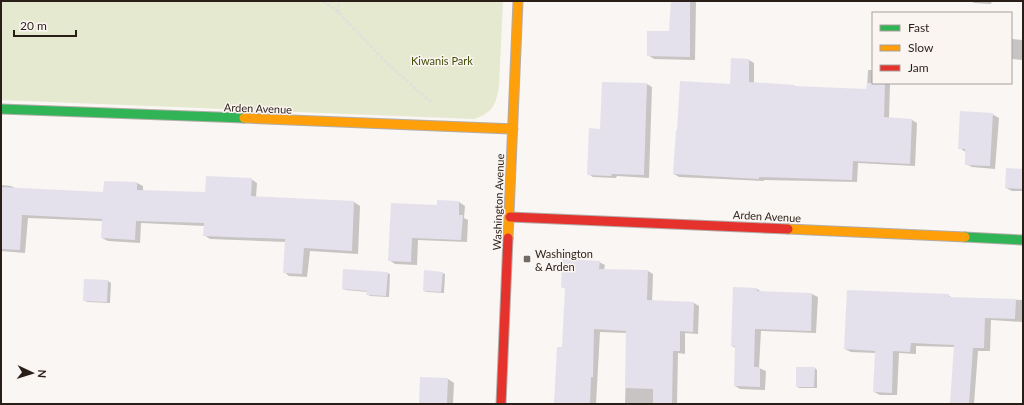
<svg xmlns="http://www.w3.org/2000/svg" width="1024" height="405" font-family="Lato,sans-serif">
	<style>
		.green { fill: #e4e9cf }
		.shadow { fill: #0003 }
		.building { fill: #e4e1ec }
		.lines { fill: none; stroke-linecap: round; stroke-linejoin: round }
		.fast-casing { stroke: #b3ada9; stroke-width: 11 }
		.slow-casing { stroke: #b3ada9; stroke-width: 11 }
		.jam-casing { stroke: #b3ada9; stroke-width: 11 }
		.path { stroke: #e0dfde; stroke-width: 2.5; stroke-dasharray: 3 2; stroke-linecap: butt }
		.fast { stroke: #30b455; stroke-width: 9 }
		.slow { stroke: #ff9f0a; stroke-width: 9 }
		.jam { stroke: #e5322d; stroke-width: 9 }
		.poi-dot { fill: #726a65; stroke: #fbf5f2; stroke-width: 1.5 }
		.labels { text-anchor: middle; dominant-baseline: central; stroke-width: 3; stroke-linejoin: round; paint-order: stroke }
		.park-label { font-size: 11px; fill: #434f09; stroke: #fbf5f2 }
		.street-label { font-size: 11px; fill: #291f18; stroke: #fbf5f2 }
		.poi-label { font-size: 11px; fill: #291f18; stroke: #fbf5f2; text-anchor: start }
	</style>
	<rect width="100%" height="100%" fill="#f9f6f4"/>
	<path class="green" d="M 1,1 L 503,1 L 499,86 C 496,104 493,113 474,119 L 1,100 Z"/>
	<path class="shadow" d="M 672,1 L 696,1 L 695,60 L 654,59 L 648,55 L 670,32 Z
		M 971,1 L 992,1 L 991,4 L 974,3 Z
		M 1011,39 L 1023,40 L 1023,60 L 1011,59 Z
		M 732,59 L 749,60 L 754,63 L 754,83 L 794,86 L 797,87 L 867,90 L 868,70 L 873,70 L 873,83 L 890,83 L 889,119 L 912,120 L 917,123 L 915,166 L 858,163 L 857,182 L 764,180 L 764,181 L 679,177 L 674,174 L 731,85 Z
		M 603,83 L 647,84 L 652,87 L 649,178 L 617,176 L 616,178 L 593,177 L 588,174 L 601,130 Z
		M 992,114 L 999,118 L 995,169 L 972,167 L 966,164 L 966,152 L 959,148 Z
		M 1023,170 L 1023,191 L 1012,191 L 1006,188 Z
		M 251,179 L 257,183 L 256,197 L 354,202 L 360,206 L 358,254 L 310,251 L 307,277 L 289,276 L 284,272 L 286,242 L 210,239 L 204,235 L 205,226 L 141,223 L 140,243 L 108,241 L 102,238 L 103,221 L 28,218 L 25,253 L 1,251 L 1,185 L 11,186 L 17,189 L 104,193 L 105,182 L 137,183 L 143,186 L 143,191 L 206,193 Z
		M 459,202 L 465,206 L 464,218 L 468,220 L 467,242 L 418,240 L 417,265 L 395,264 L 389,260 L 438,206 Z
		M 599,262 L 605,265 L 604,270 L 648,271 L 653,274 L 652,302 L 694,303 L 699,306 L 698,334 L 685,333 L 685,354 L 678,353 L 677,404 L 625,404 L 627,333 L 600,332 L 596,404 L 554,404 L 563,348 L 566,289 L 562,287 Z
		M 387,273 L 390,274 L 389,297 L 370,296 L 367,294 L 368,292 L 346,290 L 343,289 Z
		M 442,273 L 445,274 L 444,293 L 427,292 L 424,291 Z
		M 108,281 L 111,283 L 110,303 L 87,302 L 84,300 Z
		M 757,289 L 762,292 L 812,294 L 818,297 L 816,333 L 761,331 L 759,368 L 766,371 L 765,390 L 740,389 L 735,386 L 736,348 L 732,346 Z
		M 948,295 L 952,298 L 1023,300 L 1023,322 L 991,320 L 990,351 L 978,351 L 974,404 L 953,404 L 951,403 L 955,347 L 916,346 L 916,354 L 899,353 L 897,395 L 880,395 L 874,392 L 876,353 L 851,352 L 845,349 Z
		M 815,368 L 817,370 L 817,388 L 799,388 L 797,386 Z
		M 448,379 L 454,383 L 453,404 L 420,404 Z"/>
	<path class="building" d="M 671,1 L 690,1 L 690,57 L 647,56 L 647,31 L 669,31 Z
		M 731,58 L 749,59 L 749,82 L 795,85 L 794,86 L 866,89 L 867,83 L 885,83 L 884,117 L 912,119 L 910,164 L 853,161 L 852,180 L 759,177 L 759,179 L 673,174 L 676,130 L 677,130 L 680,81 L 730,84 Z
		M 602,82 L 647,83 L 644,175 L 612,174 L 611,176 L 587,175 L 589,128 L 600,129 Z
		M 960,111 L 993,113 L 990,166 L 965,165 L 965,149 L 958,149 Z
		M 1006,168 L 1023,169 L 1023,189 L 1005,188 Z
		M 206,176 L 252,178 L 251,196 L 354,201 L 352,251 L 304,248 L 302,274 L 283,273 L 285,239 L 203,236 L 204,223 L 136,221 L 135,240 L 101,238 L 102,219 L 22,215 L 20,250 L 1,249 L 1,187 L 103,192 L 104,181 L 137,182 L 137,190 L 205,192 Z
		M 437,200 L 459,201 L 459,215 L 463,215 L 461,240 L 412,238 L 411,262 L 388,261 L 391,203 L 437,205 Z
		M 562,259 L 600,261 L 599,269 L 648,270 L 647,300 L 694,302 L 693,332 L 680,331 L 680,351 L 673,351 L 672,404 L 653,404 L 653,389 L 625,388 L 626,331 L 594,329 L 593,377 L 591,377 L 590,404 L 554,404 L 557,347 L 562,347 L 565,288 L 561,287 Z
		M 343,269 L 388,272 L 386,296 L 366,295 L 367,291 L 342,289 Z
		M 424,270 L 443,272 L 441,292 L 423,291 Z
		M 84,279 L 108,280 L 107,302 L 83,301 Z
		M 733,287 L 757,288 L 757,291 L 812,293 L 811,331 L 755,329 L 754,367 L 760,367 L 760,387 L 734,386 L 735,346 L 731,346 Z
		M 847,290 L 949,294 L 949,297 L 1016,299 L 1015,319 L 985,318 L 984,348 L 973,348 L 969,404 L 950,403 L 954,345 L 911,343 L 910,352 L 893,351 L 892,393 L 873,392 L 875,351 L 844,349 Z
		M 796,367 L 815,367 L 814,387 L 796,387 Z
		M 420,377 L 448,378 L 447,404 L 419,404 Z"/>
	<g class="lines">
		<defs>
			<path id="fast" d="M 1,109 L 244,118
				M 965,237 L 1023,240"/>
			<path id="slow" d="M 244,118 L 513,129
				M 788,229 L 965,237
				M 508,238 L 518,1"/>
			<path id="jam" d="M 510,217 L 788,229
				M 501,404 L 508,238"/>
		</defs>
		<use href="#fast" class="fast-casing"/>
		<use href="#slow" class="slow-casing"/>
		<use href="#jam" class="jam-casing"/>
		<path class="path" d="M 323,1 L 338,12 L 390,66 L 433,104
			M 338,12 L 339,1"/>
		<use href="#fast" class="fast"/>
		<use href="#slow" class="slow"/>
		<use href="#jam" class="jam"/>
	</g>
	<rect class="poi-dot" x="523" y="255" width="8" height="8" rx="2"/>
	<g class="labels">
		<g class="park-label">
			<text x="442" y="60">Kiwanis Park</text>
		</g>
		<g class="street-label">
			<text transform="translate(258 108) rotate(2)">Arden Avenue</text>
			<text transform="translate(498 202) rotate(-88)">Washington Avenue</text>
			<text transform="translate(767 216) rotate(3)">Arden Avenue</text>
		</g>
		<g class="poi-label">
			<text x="535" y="253">Washington<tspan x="535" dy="13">&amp; Arden</tspan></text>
		</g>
	</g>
	<rect width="1024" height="405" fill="none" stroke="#291f18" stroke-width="4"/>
	<rect x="872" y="12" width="140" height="72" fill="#fbf5f2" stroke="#a79f9b"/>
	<rect x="880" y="25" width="20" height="6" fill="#30b455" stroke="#a79f9b"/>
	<text x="908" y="32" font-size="12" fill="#291f18">Fast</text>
	<rect x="880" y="45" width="20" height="6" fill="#ff9f0a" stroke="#a79f9b"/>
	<text x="908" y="52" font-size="12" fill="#291f18">Slow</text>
	<rect x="880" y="65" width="20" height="6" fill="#e5322d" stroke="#a79f9b"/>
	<text x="908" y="72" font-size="12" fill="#291f18">Jam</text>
	<g transform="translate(32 373) rotate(94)" stroke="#fbf5f2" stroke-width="3" paint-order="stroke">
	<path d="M0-3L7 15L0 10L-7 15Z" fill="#291f18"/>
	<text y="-6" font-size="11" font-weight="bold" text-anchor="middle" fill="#291f18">N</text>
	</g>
	<path d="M14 30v6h62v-6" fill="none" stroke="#291f18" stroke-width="2"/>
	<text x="20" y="30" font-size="12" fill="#291f18" stroke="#fbf5f2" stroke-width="3" paint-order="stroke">20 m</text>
</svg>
